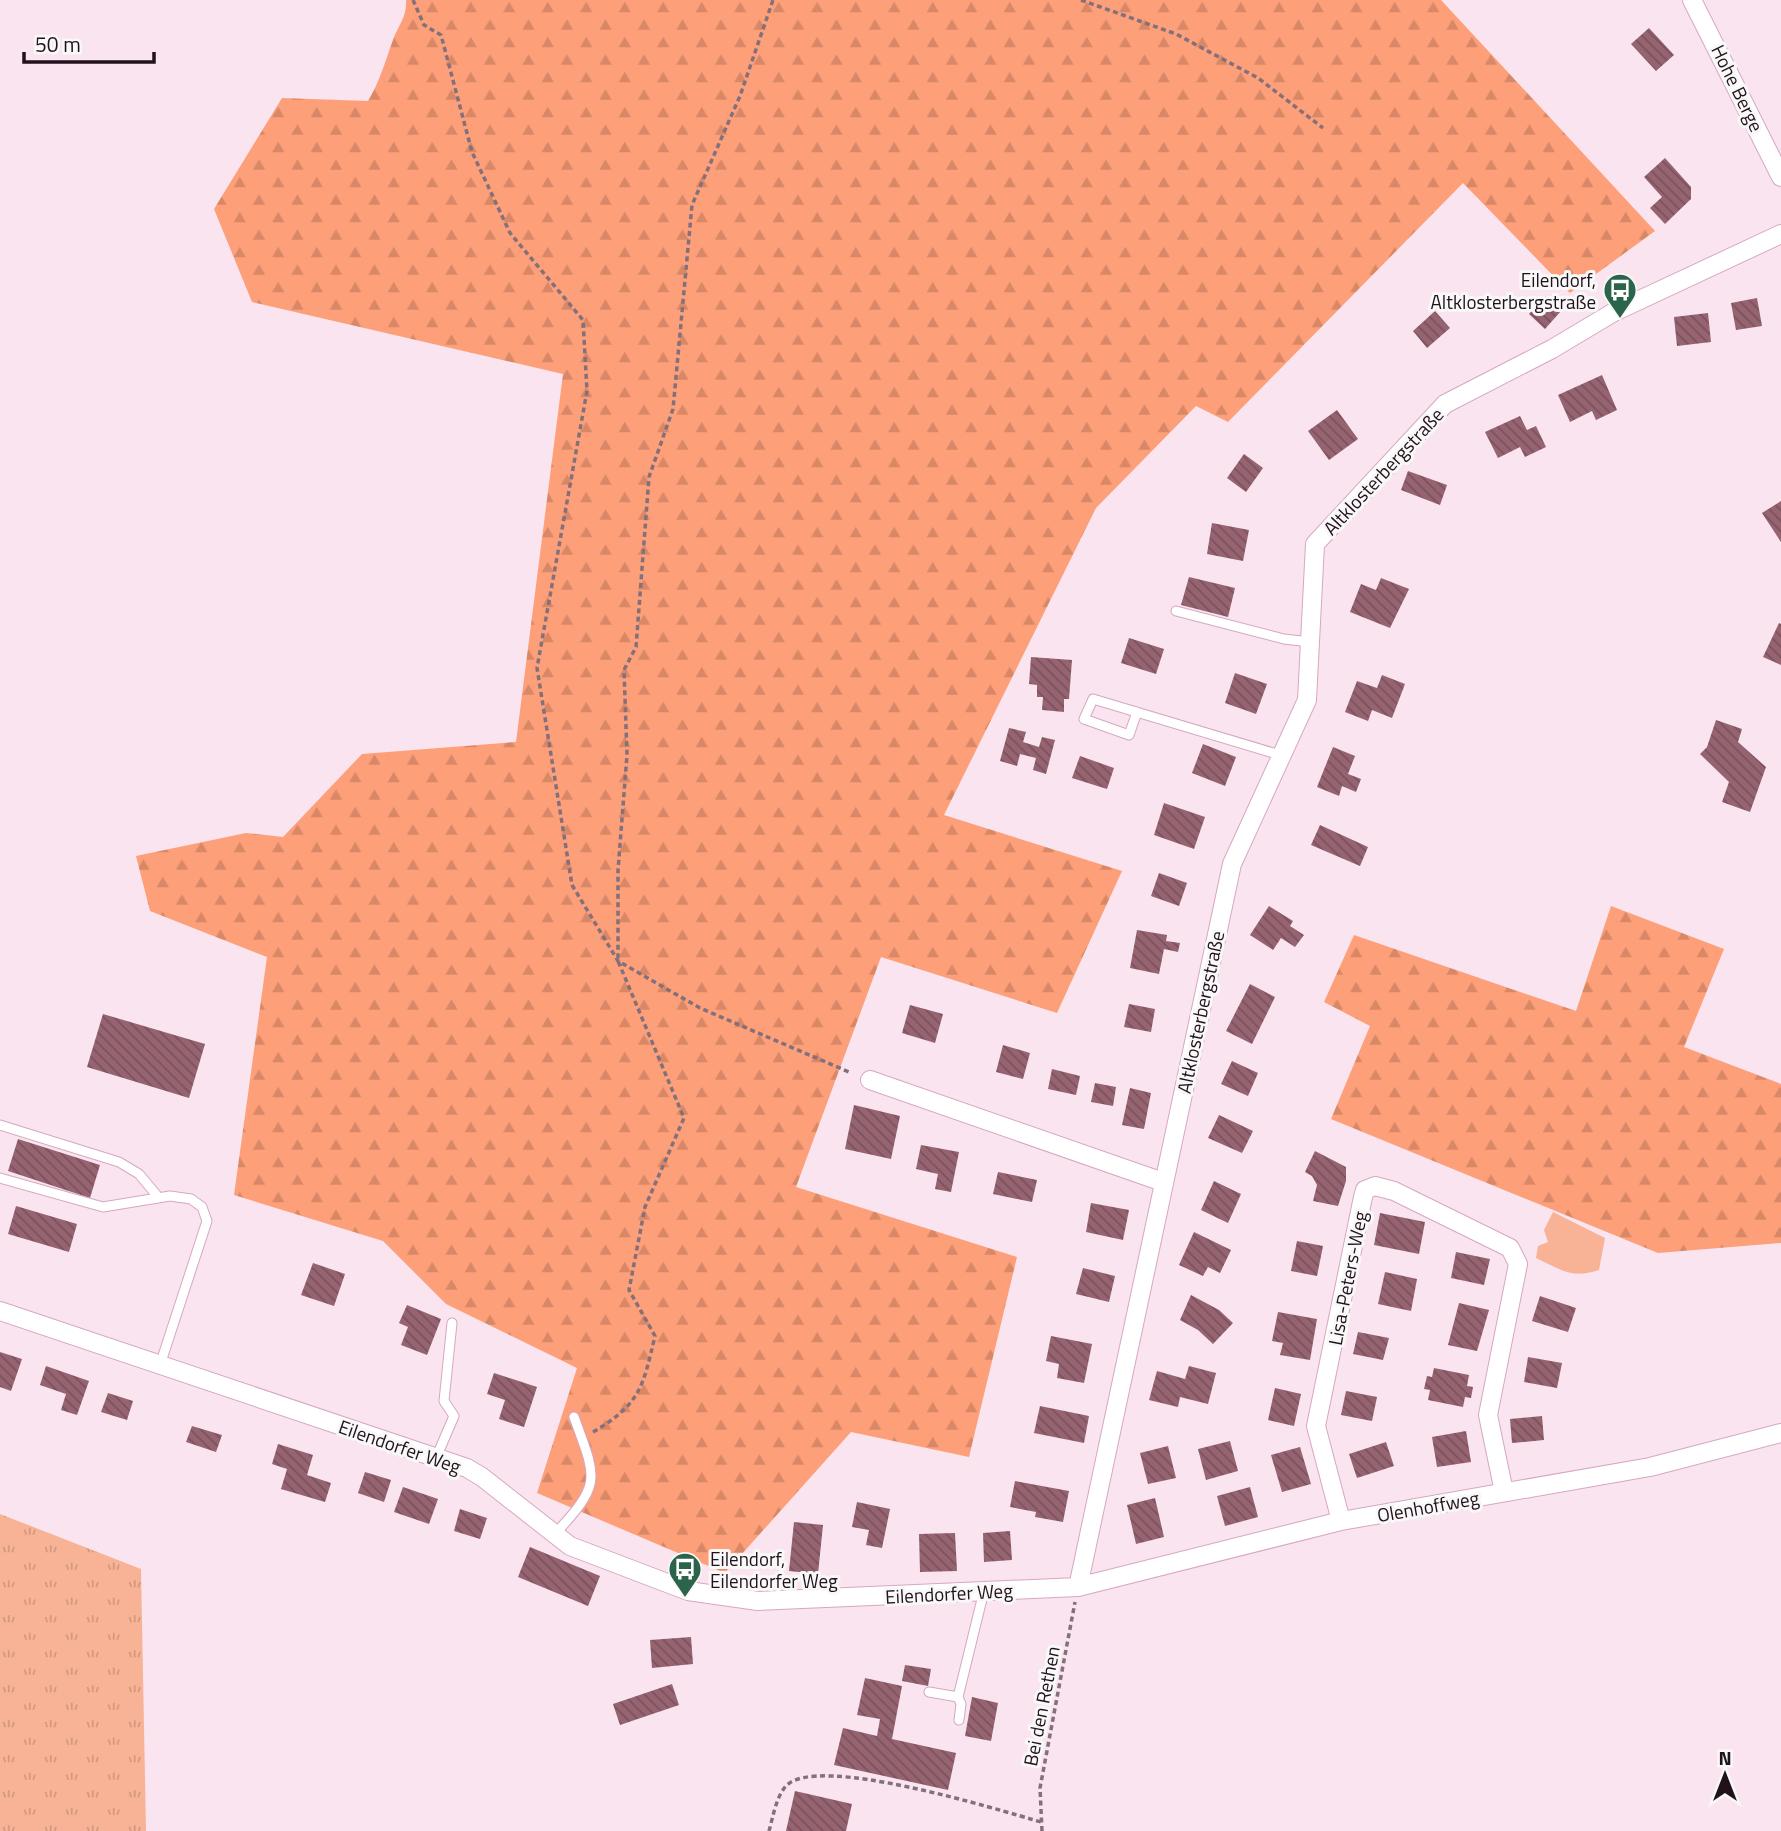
<svg xmlns="http://www.w3.org/2000/svg" width="1781" height="1831" font-family="'Titillium Web',sans-serif">
	<style>
		.grass { fill: url(#grass-tufts) }
		.forest { fill: url(#forest-firs) }
		.green { fill: #f8b295 }
		.building { fill: url(#building-back-hatch) }
		.lines { fill: none; stroke-linecap: round; stroke-linejoin: round }
		.service-casing { stroke: #d6a7c2; stroke-width: 11 }
		.minor-casing { stroke: #d6a7c2; stroke-width: 20 }
		.path { stroke: #83707b; stroke-width: 3.5; stroke-dasharray: 5 3.5; stroke-linecap: butt }
		.service { stroke: #fff; stroke-width: 9 }
		.minor { stroke: #fff; stroke-width: 18 }
		.labels { text-anchor: middle; dominant-baseline: central; stroke-width: 6; stroke-linejoin: round; paint-order: stroke }
		.street-label { font-size: 19px; fill: #21111b; stroke: #f8f8f8 }
		.poi-label { font-size: 19px; fill: #21111b; stroke: #f8f8f8; text-anchor: end }
	</style>
	<defs>
		<pattern id="grass-tufts" width="24" height="20" patternUnits="userSpaceOnUse" patternTransform="scale(1.75)"><rect width="24" height="20" fill="#f8b295"/><path d="M3 7l-1-3M5 7V3M7 7l1-3M15 17l-1-3M17 17v-4M19 17l1-3" fill="none" stroke="#d49880"/></pattern>
		<pattern id="forest-firs" width="22" height="20" patternUnits="userSpaceOnUse" patternTransform="scale(1.75)"><rect width="22" height="20" fill="#fd9f78"/><path d="M5 1l3.5 6h-7zM16 11l3.5 6h-7z" fill="#d98867"/></pattern>
		<pattern id="building-back-hatch" width="6" height="6" patternUnits="userSpaceOnUse" patternTransform="scale(1.75)"><rect width="6" height="6" fill="#966471"/><path d="M-1 5l2 2M0 0l6 6M5-1l2 2" fill="none" stroke="#7a515c"/></pattern>
	</defs>
	<rect width="100%" height="100%" fill="#f9e4f0"/>
	<path class="grass" d="M 0,1514 L 141,1569 L 146,1831 L 0,1831 Z"/>
	<path class="forest" d="M 406,0 L 1441,0 L 1655,231 L 1570,293 L 1463,183 L 1228,422 L 1196,406 L 1096,508 L 944,815 L 1122,871 L 1057,1013 L 881,957 L 796,1187 L 1017,1257 L 969,1457 L 851,1432 L 725,1573 L 537,1493 L 577,1368 L 446,1304 L 383,1241 L 234,1195 L 267,957 L 150,911 L 136,856 L 246,833 L 283,837 L 362,754 L 516,742 L 563,374 L 252,302 L 214,209 L 282,98 L 368,101 C 380,81 385,62 393,40 C 398,25 407,18 406,0 Z
		M 1611,906 L 1724,949 L 1684,1047 L 1781,1084 L 1781,1243 L 1658,1253 L 1331,1119 L 1370,1026 L 1324,1002 L 1354,935 L 1576,1011 Z"/>
	<path class="green" d="M 1553,1212 L 1605,1238 L 1599,1270 C 1571,1279 1562,1270 1536,1258 L 1538,1246 L 1548,1242 L 1544,1230 Z"/>
	<path class="building" d="M 1649,28 L 1674,55 L 1656,71 L 1631,44 Z
		M 1665,158 L 1691,187 L 1691,199 L 1665,224 L 1650,208 L 1662,197 L 1644,177 Z
		M 1546,296 L 1561,311 L 1545,329 L 1529,314 Z
		M 1757,298 L 1762,326 L 1736,330 L 1731,303 Z
		M 1435,311 L 1450,328 L 1427,348 L 1413,331 Z
		M 1708,313 L 1711,342 L 1677,346 L 1674,317 Z
		M 1602,375 L 1617,410 L 1596,420 L 1592,411 L 1570,422 L 1558,395 Z
		M 1337,410 L 1358,439 L 1329,460 L 1308,431 Z
		M 1520,416 L 1527,430 L 1536,426 L 1546,447 L 1525,457 L 1520,447 L 1498,458 L 1485,432 Z
		M 1244,454 L 1263,468 L 1246,492 L 1227,478 Z
		M 1408,471 L 1447,485 L 1440,505 L 1401,490 Z
		M 1781,501 L 1781,542 L 1762,513 Z
		M 1212,523 L 1249,530 L 1243,561 L 1207,554 Z
		M 1189,577 L 1235,588 L 1228,617 L 1181,605 Z
		M 1381,578 L 1409,589 L 1390,628 L 1350,612 L 1361,584 L 1376,590 Z
		M 1779,623 L 1781,624 L 1781,665 L 1763,657 Z
		M 1129,638 L 1164,649 L 1156,674 L 1121,663 Z
		M 1031,657 L 1072,660 L 1069,699 L 1064,699 L 1064,712 L 1042,710 L 1043,697 L 1037,697 L 1037,685 L 1029,684 Z
		M 1235,673 L 1267,684 L 1256,714 L 1225,703 Z
		M 1382,675 L 1405,684 L 1392,718 L 1372,710 L 1368,721 L 1345,712 L 1357,681 L 1377,688 Z
		M 1716,720 L 1742,729 L 1738,742 L 1766,767 L 1750,812 L 1722,802 L 1729,782 L 1700,754 L 1707,747 Z
		M 1009,728 L 1026,732 L 1023,742 L 1039,747 L 1042,737 L 1055,740 L 1046,774 L 1033,770 L 1036,758 L 1020,754 L 1017,766 L 1000,761 Z
		M 1203,744 L 1236,757 L 1225,786 L 1192,773 Z
		M 1333,747 L 1355,756 L 1348,774 L 1361,779 L 1356,792 L 1342,786 L 1339,796 L 1317,787 Z
		M 1080,756 L 1114,768 L 1107,789 L 1072,778 Z
		M 1164,803 L 1205,817 L 1194,849 L 1154,835 Z
		M 1320,825 L 1368,847 L 1360,866 L 1311,845 Z
		M 1159,873 L 1187,883 L 1179,906 L 1151,896 Z
		M 1269,906 L 1293,921 L 1290,926 L 1304,935 L 1295,947 L 1281,938 L 1273,950 L 1250,935 Z
		M 1137,930 L 1167,935 L 1166,941 L 1180,943 L 1178,952 L 1164,949 L 1159,974 L 1130,968 Z
		M 1250,984 L 1275,997 L 1252,1044 L 1226,1031 Z
		M 1129,1004 L 1155,1009 L 1151,1032 L 1124,1027 Z
		M 910,1005 L 943,1014 L 935,1043 L 902,1033 Z
		M 103,1014 L 205,1044 L 189,1098 L 87,1067 Z
		M 1003,1045 L 1030,1053 L 1023,1079 L 996,1072 Z
		M 1232,1061 L 1258,1073 L 1248,1096 L 1221,1084 Z
		M 1052,1069 L 1080,1076 L 1076,1095 L 1048,1089 Z
		M 1095,1083 L 1116,1087 L 1113,1106 L 1091,1102 Z
		M 1130,1088 L 1151,1093 L 1144,1129 L 1122,1125 Z
		M 854,1105 L 900,1116 L 891,1159 L 845,1149 Z
		M 1219,1115 L 1253,1131 L 1242,1153 L 1208,1138 Z
		M 18,1139 L 100,1165 L 90,1198 L 8,1171 Z
		M 921,1145 L 959,1152 L 951,1192 L 935,1189 L 938,1174 L 916,1169 Z
		M 1315,1151 L 1346,1167 L 1346,1181 L 1338,1206 L 1313,1201 L 1317,1185 L 1312,1176 L 1305,1172 Z
		M 998,1172 L 1037,1180 L 1032,1202 L 993,1194 Z
		M 1214,1181 L 1241,1194 L 1228,1223 L 1201,1210 Z
		M 1091,1203 L 1129,1210 L 1123,1240 L 1086,1232 Z
		M 16,1206 L 77,1224 L 69,1252 L 8,1234 Z
		M 1380,1213 L 1425,1222 L 1419,1254 L 1374,1245 Z
		M 1194,1232 L 1231,1250 L 1220,1273 L 1208,1267 L 1203,1276 L 1179,1265 Z
		M 1297,1241 L 1323,1246 L 1317,1276 L 1291,1271 Z
		M 1456,1252 L 1490,1259 L 1484,1285 L 1451,1278 Z
		M 313,1263 L 345,1274 L 334,1306 L 301,1295 Z
		M 1083,1268 L 1115,1276 L 1109,1302 L 1076,1294 Z
		M 1385,1272 L 1417,1279 L 1411,1311 L 1378,1304 Z
		M 1191,1295 L 1219,1310 L 1233,1323 L 1213,1344 L 1198,1330 L 1180,1320 Z
		M 1540,1296 L 1576,1308 L 1568,1332 L 1532,1321 Z
		M 1459,1303 L 1489,1310 L 1477,1351 L 1448,1345 Z
		M 407,1305 L 441,1319 L 427,1355 L 401,1345 L 408,1327 L 399,1323 Z
		M 1278,1312 L 1317,1319 L 1310,1360 L 1280,1355 L 1283,1343 L 1272,1341 Z
		M 1358,1332 L 1389,1338 L 1383,1360 L 1353,1354 Z
		M 1051,1336 L 1092,1344 L 1084,1383 L 1057,1378 L 1059,1364 L 1046,1361 Z
		M 0,1352 L 22,1359 L 11,1391 L 0,1387 Z
		M 1528,1357 L 1562,1363 L 1557,1388 L 1524,1382 Z
		M 46,1366 L 89,1381 L 77,1415 L 61,1410 L 66,1394 L 40,1385 Z
		M 1189,1366 L 1216,1373 L 1208,1404 L 1180,1397 L 1178,1407 L 1149,1400 L 1157,1371 L 1185,1379 Z
		M 1434,1368 L 1469,1375 L 1467,1386 L 1473,1387 L 1471,1398 L 1465,1397 L 1463,1407 L 1428,1400 L 1430,1390 L 1424,1389 L 1427,1376 L 1432,1377 Z
		M 494,1373 L 537,1387 L 524,1427 L 499,1419 L 505,1400 L 487,1394 Z
		M 1275,1388 L 1301,1394 L 1294,1426 L 1268,1420 Z
		M 1346,1391 L 1377,1397 L 1372,1421 L 1341,1415 Z
		M 108,1393 L 133,1401 L 127,1420 L 101,1412 Z
		M 1040,1406 L 1089,1416 L 1084,1443 L 1034,1433 Z
		M 1542,1416 L 1544,1440 L 1512,1443 L 1510,1419 Z
		M 192,1426 L 222,1435 L 216,1452 L 186,1442 Z
		M 1466,1431 L 1471,1462 L 1437,1467 L 1432,1437 Z
		M 1230,1441 L 1238,1471 L 1206,1480 L 1198,1449 Z
		M 1386,1442 L 1394,1466 L 1357,1478 L 1349,1454 Z
		M 278,1444 L 313,1455 L 307,1475 L 331,1483 L 325,1502 L 281,1489 L 287,1469 L 272,1464 Z
		M 1168,1446 L 1176,1478 L 1148,1484 L 1140,1453 Z
		M 1300,1447 L 1311,1484 L 1282,1492 L 1271,1455 Z
		M 365,1472 L 391,1480 L 384,1502 L 358,1493 Z
		M 1015,1481 L 1069,1491 L 1063,1522 L 1035,1517 L 1036,1512 L 1010,1507 Z
		M 403,1487 L 438,1499 L 429,1524 L 394,1512 Z
		M 1250,1487 L 1258,1517 L 1225,1526 L 1217,1496 Z
		M 1155,1498 L 1164,1537 L 1136,1544 L 1127,1505 Z
		M 857,1502 L 890,1509 L 882,1548 L 866,1545 L 869,1530 L 852,1527 Z
		M 460,1509 L 487,1518 L 480,1539 L 454,1531 Z
		M 794,1522 L 823,1525 L 818,1574 L 789,1571 Z
		M 1010,1531 L 1012,1560 L 984,1562 L 983,1533 Z
		M 955,1533 L 957,1571 L 920,1572 L 919,1534 Z
		M 530,1547 L 600,1576 L 588,1606 L 518,1577 Z
		M 691,1637 L 693,1664 L 652,1668 L 650,1640 Z
		M 905,1665 L 931,1669 L 928,1686 L 902,1681 Z
		M 865,1678 L 902,1686 L 892,1739 L 956,1753 L 948,1790 L 834,1765 L 843,1728 L 877,1736 L 880,1719 L 857,1715 Z
		M 672,1684 L 679,1705 L 620,1725 L 613,1704 Z
		M 972,1697 L 998,1703 L 991,1741 L 965,1736 Z
		M 795,1791 L 852,1804 L 846,1831 L 786,1831 Z"/>
	<g class="lines">
		<defs>
			<path id="service" d="M 1176,611 L 1284,639 L 1310,642
				M 1137,712 L 1129,735 L 1084,719 L 1093,699 L 1280,755
				M 0,1125 L 119,1162 L 139,1174 L 159,1198
				M 0,1178 L 103,1207 L 170,1196 L 191,1199 L 202,1207 L 207,1221 L 160,1365
				M 436,1458 L 454,1416 L 444,1401 L 452,1323
				M 555,1534 C 602,1483 597,1480 574,1417
				M 929,1692 L 958,1697 L 984,1591
				M 958,1697 L 961,1704 L 959,1720"/>
			<path id="minor" d="M 1692,0 L 1781,177
				M 870,1080 L 1163,1182
				M 0,1311 L 467,1468 L 482,1477 L 570,1546 L 688,1591 L 758,1601 L 1078,1587 L 1341,1521 L 1650,1467 L 1781,1433
				M 1341,1521 L 1316,1426 L 1363,1197 L 1365,1190 L 1375,1186 L 1394,1191 L 1510,1248 L 1518,1264 L 1488,1415 L 1504,1492
				M 1078,1587 L 1232,864 L 1307,700 L 1315,544 L 1445,404 L 1552,349 L 1614,312 L 1781,234"/>
		</defs>
		<use href="#service" class="service-casing"/>
		<use href="#minor" class="minor-casing"/>
		<path class="path" d="M 413,0 L 424,25 L 441,35 L 472,152 L 510,233 L 583,320 L 587,391 L 537,668 L 572,885 L 618,961 L 700,1008 L 849,1072
			M 1081,0 L 1176,34 L 1258,78 L 1323,128
			M 593,1432 C 641,1404 643,1386 655,1336 L 629,1290 L 645,1207 L 684,1118 L 618,961 L 618,870 L 627,755 L 624,670 L 636,647 L 649,477 L 673,409 L 692,205 L 740,96 L 773,0
			M 769,1831 C 773,1817 776,1797 786,1786 C 816,1753 999,1810 1041,1822
			M 1042,1831 L 1040,1788 L 1075,1602"/>
		<use href="#service" class="service"/>
		<use href="#minor" class="minor"/>
	</g>
	<defs>
		<symbol id="bus-pin" viewBox="-11 -11 22 30"><path d="M0 17L-7.5 6A9.5 9.5 0 1 1 7.5 6Z" fill="#2b634b" stroke="#f8f8f8"/><path d="M-5-6H5V4H4V6H2V4H-2V6H-4V4H-5ZM-3.5-4V0h7V-4ZM-3.5 1.2v1.5H-2V1.2ZM2 1.2v1.5H3.5V1.2Z" fill="#fff"/></symbol>
	</defs>
	<g fill-rule="evenodd">
		<use href="#bus-pin" x="1601" y="271" width="38" height="52"/>
		<use href="#bus-pin" x="666" y="1550" width="38" height="52"/>
	</g>
	<g class="labels">
		<g class="street-label">
			<text transform="translate(1738 88) rotate(64)">Hohe Berge</text>
			<text transform="translate(1383 471) rotate(-47)">Altklosterbergstraße</text>
			<text transform="translate(1200 1012) rotate(-78)">Altklosterbergstraße</text>
			<text transform="translate(1347 1278) rotate(-79)">Lisa-Peters-Weg</text>
			<text transform="translate(400 1446) rotate(19)">Eilendorfer Weg</text>
			<text transform="translate(1428 1506) rotate(-10)">Olenhoffweg</text>
			<text transform="translate(949 1593) rotate(-3)">Eilendorfer Weg</text>
			<text transform="translate(1041 1706) rotate(-79)">Bei den Rethen</text>
		</g>
		<g class="poi-label">
			<text x="1596" y="279">Eilendorf,<tspan x="1596" dy="22">Altklosterbergstraße</tspan></text>
			<text x="710" y="1558" text-anchor="start">Eilendorf,<tspan x="710" dy="22">Eilendorfer Weg</tspan></text>
		</g>
	</g>
	<g transform="translate(1725 1775)" stroke="#f8f8f8" stroke-width="5" paint-order="stroke">
	<path d="M0-5L12 26L0 18L-12 26Z" fill="#21111b"/>
	<text y="-10" font-size="19" font-weight="bold" text-anchor="middle" fill="#21111b">N</text>
	</g>
	<path d="M24 52v10h130v-10" fill="none" stroke="#21111b" stroke-width="3.5"/>
	<text x="35" y="52" font-size="21" fill="#21111b" stroke="#f8f8f8" stroke-width="5" paint-order="stroke">50 m</text>
</svg>
